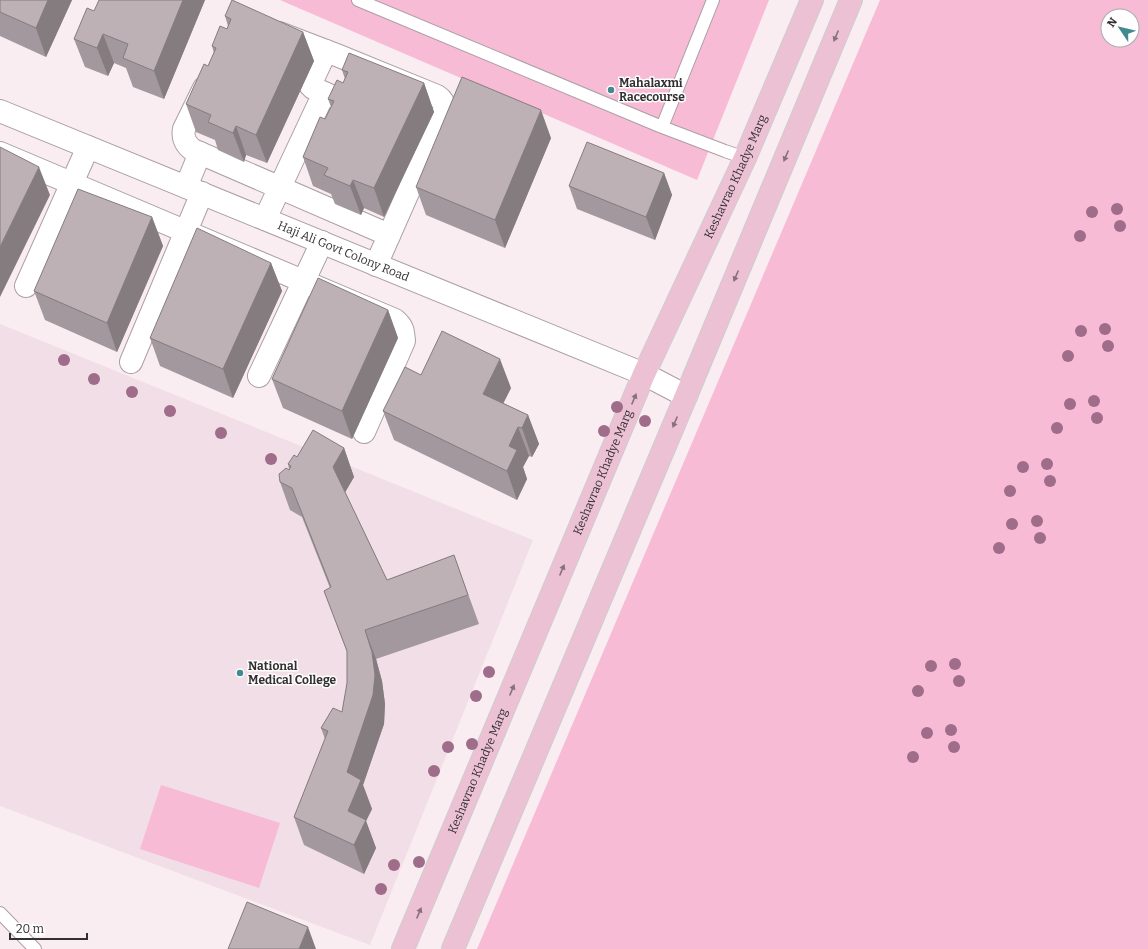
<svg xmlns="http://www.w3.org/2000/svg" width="1148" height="949" font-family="Bitter,serif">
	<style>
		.built { fill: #f2dee6 }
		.green { fill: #f7bbd5; fill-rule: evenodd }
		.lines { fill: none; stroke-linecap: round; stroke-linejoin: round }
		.service-casing { stroke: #aa9fa3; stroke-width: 14 }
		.minor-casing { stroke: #aa9fa3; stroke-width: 24 }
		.primary-casing { stroke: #cecdce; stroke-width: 24 }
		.service { stroke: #fff; stroke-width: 12 }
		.minor { stroke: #fff; stroke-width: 22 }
		.primary { stroke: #ecc1d4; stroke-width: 22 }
		.tree { fill: #9f6d8a }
		.wall { fill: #a3989d }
		.shaded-wall { fill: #847c7f }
		.building { fill: #bdb1b6; stroke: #847c7f }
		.oneway { fill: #87717b }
		.poi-dot { fill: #428a8f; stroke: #fefefe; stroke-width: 1.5 }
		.labels { text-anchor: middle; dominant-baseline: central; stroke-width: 3; stroke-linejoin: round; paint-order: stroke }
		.poi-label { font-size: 12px; font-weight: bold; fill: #343032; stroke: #fefefe; text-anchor: start }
		.street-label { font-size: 12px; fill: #343032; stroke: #fefefe }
	</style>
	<rect width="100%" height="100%" fill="#f9edf1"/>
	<path class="built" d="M 0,324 L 533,540 L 370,945 L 0,806 Z"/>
	<path class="green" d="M 280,0 L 769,0 L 697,180 Z
		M 880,0 L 1148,0 L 1148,949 L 477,949 ZM 1108,16 L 1132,16 L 1132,40 L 1108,40 Z
		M 161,785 L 280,823 L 259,888 L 140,849 Z"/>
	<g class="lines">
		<defs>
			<path id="service" d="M 358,0 L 662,127 L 713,0
				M 662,127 L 725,151 L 745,158
				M 0,913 L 35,949"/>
			<g id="minor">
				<path d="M 279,33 L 339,56 L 437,96 C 443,100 445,104 444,111 L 376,265"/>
				<path d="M 326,51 L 310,85 L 313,88 L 336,98"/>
				<path d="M 204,88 L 184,129 C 182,138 186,145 193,150 L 389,235"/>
				<path id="s1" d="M 0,111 L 644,374 L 686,396"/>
				<path d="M 0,153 L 395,320 C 403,327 403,330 404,341 L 364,432"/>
				<path d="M 186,187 L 200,153"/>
				<path d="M 265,219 L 324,93"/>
				<path d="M 26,286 L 88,147"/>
				<path d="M 131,362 L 202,193"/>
				<path d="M 259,376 L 322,242"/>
			</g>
			<g id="primary">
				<path id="s2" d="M 403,949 L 644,374 L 745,158 L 812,0"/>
				<path d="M 453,949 L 686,396 L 851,0"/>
			</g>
		</defs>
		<use href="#service" class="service-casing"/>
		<use href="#minor" class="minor-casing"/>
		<use href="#primary" class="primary-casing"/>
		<use href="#service" class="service"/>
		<use href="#minor" class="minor"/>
		<use href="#primary" class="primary"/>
	</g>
	<g class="tree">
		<circle cx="1117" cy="209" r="6"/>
		<circle cx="1092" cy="212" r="6"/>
		<circle cx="1120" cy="226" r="6"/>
		<circle cx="1080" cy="236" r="6"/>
		<circle cx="1105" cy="329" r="6"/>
		<circle cx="1081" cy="331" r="6"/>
		<circle cx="1108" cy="346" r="6"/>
		<circle cx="1068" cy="356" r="6"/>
		<circle cx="64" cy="360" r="6"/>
		<circle cx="94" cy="379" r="6"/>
		<circle cx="132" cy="392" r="6"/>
		<circle cx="1094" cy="401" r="6"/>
		<circle cx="1070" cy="404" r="6"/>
		<circle cx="617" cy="407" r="6"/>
		<circle cx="170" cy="411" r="6"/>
		<circle cx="1097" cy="418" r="6"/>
		<circle cx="645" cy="421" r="6"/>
		<circle cx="1057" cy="428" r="6"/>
		<circle cx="604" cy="431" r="6"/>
		<circle cx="221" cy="433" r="6"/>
		<circle cx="271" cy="459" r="6"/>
		<circle cx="1047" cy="464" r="6"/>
		<circle cx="1023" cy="467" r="6"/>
		<circle cx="1050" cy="481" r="6"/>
		<circle cx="1010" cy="491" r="6"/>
		<circle cx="1037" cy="521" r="6"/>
		<circle cx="1012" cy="524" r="6"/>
		<circle cx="1040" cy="538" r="6"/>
		<circle cx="999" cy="548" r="6"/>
		<circle cx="955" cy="664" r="6"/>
		<circle cx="931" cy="666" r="6"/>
		<circle cx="489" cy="672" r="6"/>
		<circle cx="959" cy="681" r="6"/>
		<circle cx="918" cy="691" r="6"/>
		<circle cx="476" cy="696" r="6"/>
		<circle cx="951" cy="730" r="6"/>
		<circle cx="927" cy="733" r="6"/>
		<circle cx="472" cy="744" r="6"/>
		<circle cx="448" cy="747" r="6"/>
		<circle cx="954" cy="747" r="6"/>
		<circle cx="913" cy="757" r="6"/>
		<circle cx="434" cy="771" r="6"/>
		<circle cx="419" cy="862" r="6"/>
		<circle cx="394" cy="865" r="6"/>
		<circle cx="381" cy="889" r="6"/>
	</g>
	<path class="wall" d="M 0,0 L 72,0 L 46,57 L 0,36 Z
		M 205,0 L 164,99 L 133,87 L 126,68 L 114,63 L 108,76 L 85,67 L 74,39 L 94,11 Z
		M 225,16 L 303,32 L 314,61 L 267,163 L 246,155 L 244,162 L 218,150 L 215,140 L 196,132 L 186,104 L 208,66 L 214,53 L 212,46 L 227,29 L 228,26 Z
		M 342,70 L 424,83 L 434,112 L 384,217 L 364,208 L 361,215 L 335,204 L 331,194 L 313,186 L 303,157 L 325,119 L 331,107 L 328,99 L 343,83 L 345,79 Z
		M 551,138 L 505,248 L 426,215 L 416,187 Z
		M 664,173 L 672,195 L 655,240 L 577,209 L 569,186 Z
		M 152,217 L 163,246 L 117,352 L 45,320 L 34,291 Z
		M 271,263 L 282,291 L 233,398 L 160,366 L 150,338 Z
		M 388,310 L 398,338 L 352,439 L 283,408 L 272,379 Z
		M 511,388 L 503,403 L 528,415 L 539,444 L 532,457 L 529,456 L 523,467 L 527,479 L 517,500 L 394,440 L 383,411 Z
		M 344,448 L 354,477 L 345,492 L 387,580 L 454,555 L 479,624 L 376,659 L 382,681 L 385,704 L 384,724 L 363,785 L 372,809 L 366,821 L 376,848 L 364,874 L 304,845 L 294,817 L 325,739 L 321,728 L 342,712 L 347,683 L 347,652 L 324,591 L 330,588 L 302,517 L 290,510 L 280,482 L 289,469 L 288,464 L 297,457 Z"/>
	<path class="shaded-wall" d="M 48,0 L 72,0 L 46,57 L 36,28 Z
		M 183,0 L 205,0 L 164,99 L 154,71 Z
		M 303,32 L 314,61 L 267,163 L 256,135 Z
		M 103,34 L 114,63 L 108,76 L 97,48 Z
		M 424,83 L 434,112 L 384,217 L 374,188 Z
		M 541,110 L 551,138 L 505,248 L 495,220 Z
		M 236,126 L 246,155 L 244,162 L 233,133 Z
		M 39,167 L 50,195 L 0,297 L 0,247 Z
		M 664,173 L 672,195 L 655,240 L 646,217 Z
		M 353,180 L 364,208 L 361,215 L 350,186 Z
		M 152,217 L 163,246 L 117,352 L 107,323 Z
		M 271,263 L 282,291 L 233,398 L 223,369 Z
		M 388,310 L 398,338 L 352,439 L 342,411 Z
		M 500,359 L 511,388 L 494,422 L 483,394 Z
		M 528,415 L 539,444 L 532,457 L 522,428 Z
		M 518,427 L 529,456 L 523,467 L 527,479 L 517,500 L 507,471 L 509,446 Z
		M 344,448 L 354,477 L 343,496 L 333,467 Z
		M 365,630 L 376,659 L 382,681 L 385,704 L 384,724 L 363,785 L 372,809 L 366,821 L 376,848 L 364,874 L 354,845 L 348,811 L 347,772 Z
		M 308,927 L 316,949 L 299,949 Z"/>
	<path class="building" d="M 0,0 L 48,0 L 36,28 L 0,12 Z
		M 99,0 L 183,0 L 154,71 L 123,58 L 128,44 L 103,34 L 97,48 L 74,39 L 87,8 L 94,11 Z
		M 232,0 L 303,32 L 256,135 L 236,126 L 233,133 L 208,122 L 211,115 L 186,104 L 204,64 L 208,66 L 216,48 L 212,46 L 220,26 L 227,29 L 231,19 L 225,16 Z
		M 349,53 L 424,83 L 374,188 L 353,180 L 350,186 L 324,175 L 328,168 L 303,157 L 320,117 L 325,119 L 334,101 L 328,99 L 337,80 L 343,83 L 348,72 L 342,70 Z
		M 462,77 L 541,110 L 495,220 L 416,187 Z
		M 587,142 L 664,173 L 646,217 L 569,186 Z
		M 0,147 L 39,167 L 0,247 Z
		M 78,189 L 152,217 L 107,323 L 34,291 Z
		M 197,228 L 271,263 L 223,369 L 150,338 Z
		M 318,278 L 388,310 L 342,411 L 272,379 Z
		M 442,331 L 500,359 L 483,394 L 528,415 L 522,428 L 518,427 L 509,446 L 517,450 L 507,471 L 383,411 L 405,367 L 421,375 Z
		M 313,430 L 344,448 L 333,467 L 387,580 L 454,555 L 468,595 L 365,630 L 372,652 L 375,675 L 373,695 L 347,772 L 361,780 L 348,811 L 366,820 L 354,845 L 294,817 L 328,731 L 321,728 L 333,708 L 342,712 L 347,683 L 347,651 L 324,591 L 331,587 L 292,488 L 280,482 L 279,474 L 286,468 L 289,470 L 291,466 L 288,464 L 294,455 L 297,457 Z
		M 247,902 L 308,927 L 299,949 L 228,949 Z"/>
	<defs><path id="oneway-solid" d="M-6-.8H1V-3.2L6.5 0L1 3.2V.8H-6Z"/></defs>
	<g class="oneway">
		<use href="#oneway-solid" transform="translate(836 36) rotate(113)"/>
		<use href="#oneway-solid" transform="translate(786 156) rotate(113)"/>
		<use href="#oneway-solid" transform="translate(736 276) rotate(113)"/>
		<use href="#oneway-solid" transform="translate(634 399) rotate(-67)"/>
		<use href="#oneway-solid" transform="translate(675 422) rotate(113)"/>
		<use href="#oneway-solid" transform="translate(562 570) rotate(-67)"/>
		<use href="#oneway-solid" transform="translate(512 690) rotate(-67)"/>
		<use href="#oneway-solid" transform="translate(419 913) rotate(-67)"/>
	</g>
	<g class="poi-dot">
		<circle cx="611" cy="90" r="4"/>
		<circle cx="240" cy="673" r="4"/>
	</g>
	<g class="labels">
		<g class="poi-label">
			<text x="619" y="83">Mahalaxmi<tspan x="619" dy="14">Racecourse</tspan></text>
			<text x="248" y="666">National<tspan x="248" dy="14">Medical College</tspan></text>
		</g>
		<g class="street-label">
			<text stroke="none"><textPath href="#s2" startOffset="841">Keshavrao Khadye Marg</textPath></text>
			<text stroke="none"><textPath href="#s1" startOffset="371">Haji Ali Govt Colony Road</textPath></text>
			<text stroke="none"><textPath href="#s2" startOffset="517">Keshavrao Khadye Marg</textPath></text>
			<text stroke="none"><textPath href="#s2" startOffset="193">Keshavrao Khadye Marg</textPath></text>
		</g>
	</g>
	<g transform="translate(1120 28) rotate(305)"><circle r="19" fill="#fefefe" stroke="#adacac"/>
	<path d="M0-3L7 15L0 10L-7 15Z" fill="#428a8f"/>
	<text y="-6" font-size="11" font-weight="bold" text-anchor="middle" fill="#343032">N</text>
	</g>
	<path d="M10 933v6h77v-6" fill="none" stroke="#343032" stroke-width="2"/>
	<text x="16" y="933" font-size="12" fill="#343032" stroke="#fefefe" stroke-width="3" paint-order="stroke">20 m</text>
</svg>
